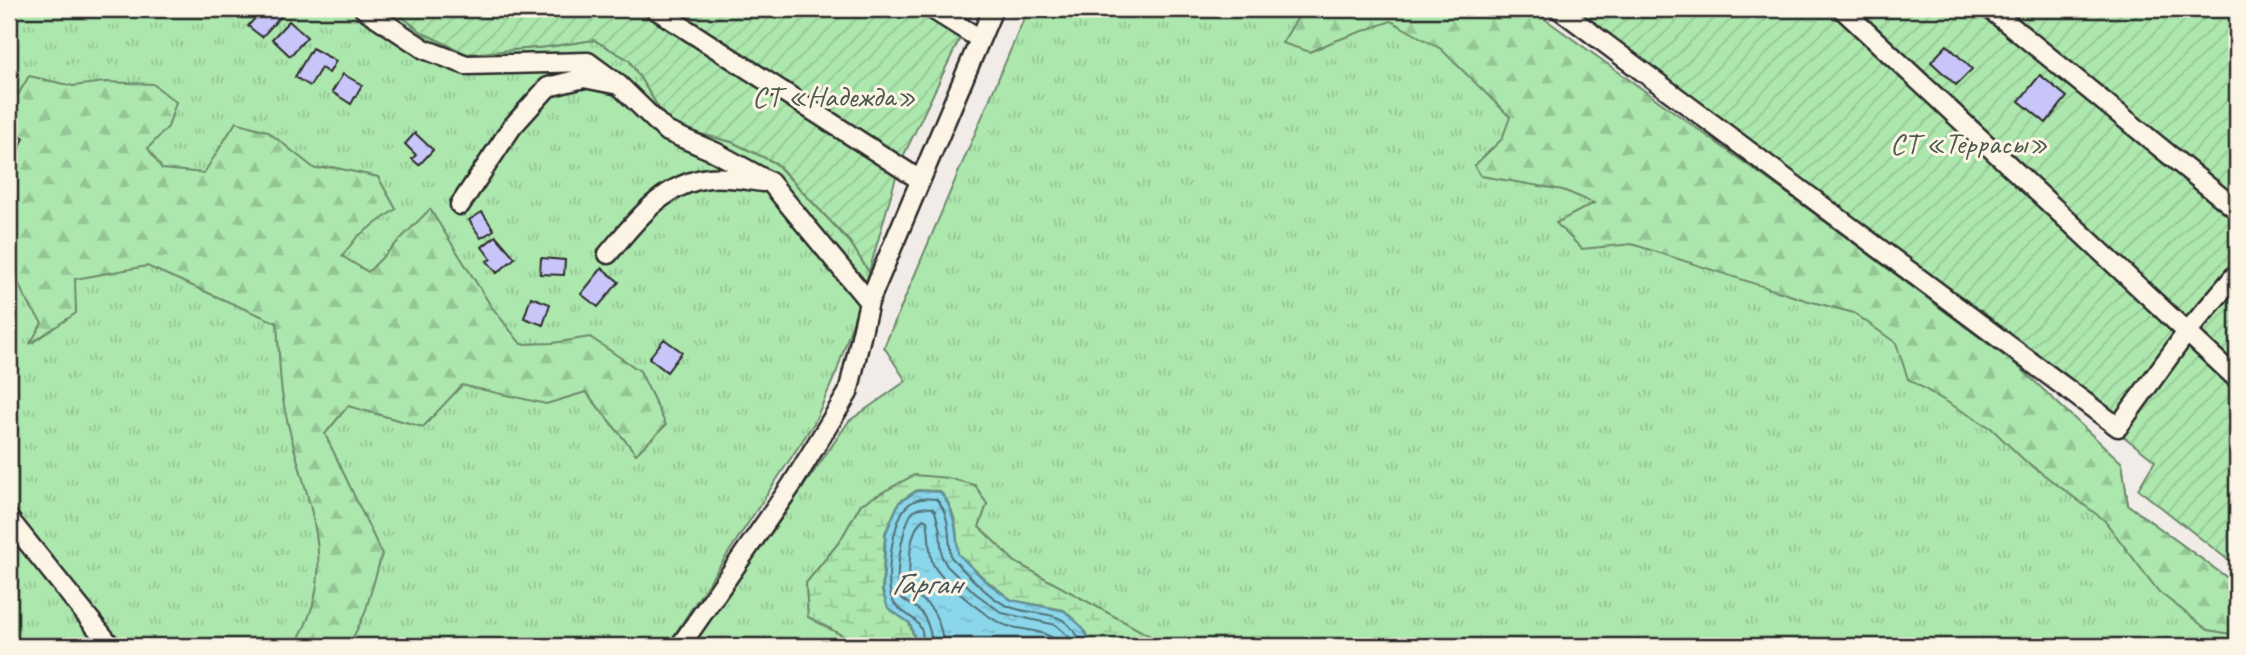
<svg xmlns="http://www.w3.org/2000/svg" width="2246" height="655" font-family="Caveat,sans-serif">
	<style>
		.grass { fill: url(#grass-tufts); stroke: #6c896c; stroke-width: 2 }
		.forest { fill: url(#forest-firs); stroke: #6c896c; stroke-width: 2 }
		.wetland { fill: url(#wetland-marsh); stroke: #6c896c; stroke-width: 2 }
		.garden { fill: url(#garden-furrows); stroke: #6c896c; stroke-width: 2 }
		.water { fill: url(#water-ripples); stroke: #64929e; stroke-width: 2 }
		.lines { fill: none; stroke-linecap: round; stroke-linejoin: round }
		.shore { stroke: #516f77; stroke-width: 2 }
		.building { fill: #c8c6f8; stroke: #2b2b2b; stroke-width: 2 }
		.minor-casing { stroke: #2b2b2b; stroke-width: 23 }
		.minor { stroke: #fcf5e5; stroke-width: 18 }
		.labels { text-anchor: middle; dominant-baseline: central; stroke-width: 6; stroke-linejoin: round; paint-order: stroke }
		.park-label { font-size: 30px; fill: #4b5a4c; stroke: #fcf5e5 }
		.water-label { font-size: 32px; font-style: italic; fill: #43565b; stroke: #fcf5e5 }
	</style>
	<defs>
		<pattern id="grass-tufts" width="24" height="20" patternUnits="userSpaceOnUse" patternTransform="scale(1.75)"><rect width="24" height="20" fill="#ace7ad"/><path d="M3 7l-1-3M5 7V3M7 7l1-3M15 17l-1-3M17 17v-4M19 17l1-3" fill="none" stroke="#94c695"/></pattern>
		<pattern id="forest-firs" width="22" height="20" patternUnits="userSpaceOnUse" patternTransform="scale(1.75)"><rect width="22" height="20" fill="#ace7ad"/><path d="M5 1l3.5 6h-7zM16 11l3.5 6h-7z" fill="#94c695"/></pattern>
		<pattern id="wetland-marsh" width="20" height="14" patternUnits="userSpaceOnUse" patternTransform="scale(1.75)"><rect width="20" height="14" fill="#ace7ad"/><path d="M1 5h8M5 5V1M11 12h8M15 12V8" fill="none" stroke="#94c695"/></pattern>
		<pattern id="garden-furrows" width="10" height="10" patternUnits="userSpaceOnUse" patternTransform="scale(1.75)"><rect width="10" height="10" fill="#ace7ad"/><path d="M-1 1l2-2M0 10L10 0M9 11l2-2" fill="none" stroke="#94c695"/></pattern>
		<pattern id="water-ripples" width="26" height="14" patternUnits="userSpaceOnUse" patternTransform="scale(1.75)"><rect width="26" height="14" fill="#8ad6ea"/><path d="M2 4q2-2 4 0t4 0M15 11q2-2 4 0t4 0" fill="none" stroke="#77b8c9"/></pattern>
	</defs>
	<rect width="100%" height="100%" fill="#f2ece9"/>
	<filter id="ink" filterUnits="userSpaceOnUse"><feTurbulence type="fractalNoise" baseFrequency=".0143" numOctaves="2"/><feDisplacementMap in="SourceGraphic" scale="14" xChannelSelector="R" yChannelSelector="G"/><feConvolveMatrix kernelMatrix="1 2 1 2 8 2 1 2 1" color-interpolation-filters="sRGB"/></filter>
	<g filter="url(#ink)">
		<path class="grass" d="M 9,9 L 392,9 L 423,33 L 467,54 L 547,47 L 594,40 L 629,60 L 670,126 L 732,142 L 775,163 L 850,242 L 869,272 L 837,371 L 814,423 L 667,646 L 9,646 Z
			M 1028,9 L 1485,9 L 2122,463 L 2128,505 L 2237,585 L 2237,646 L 1144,646 L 1151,637 L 1015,562 L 979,527 L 987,504 L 948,478 L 861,504 L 840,541 L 806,583 L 808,617 L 862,646 L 693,646 L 849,421 L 906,381 L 884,347 Z"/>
		<path class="forest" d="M 1303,9 L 1531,9 L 1799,202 L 2019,367 L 2122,463 L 2128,505 L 2237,585 L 2237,635 L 2208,630 L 2159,592 L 2104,520 L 2023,459 L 1991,428 L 1908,379 L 1896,343 L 1854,313 L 1805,300 L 1632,244 L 1582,249 L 1556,223 L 1594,203 L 1563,190 L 1481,176 L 1474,166 L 1502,139 L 1510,117 L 1441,49 L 1391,21 L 1332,42 L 1310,52 L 1282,43 Z
			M 29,76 L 73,86 L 105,82 L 153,84 L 176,102 L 168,127 L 148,148 L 162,169 L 204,173 L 236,122 L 267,131 L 315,169 L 332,167 L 378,177 L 396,209 L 358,236 L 342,256 L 368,272 L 430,209 L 491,306 L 521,344 L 553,343 L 590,337 L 640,371 L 666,425 L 636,454 L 586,392 L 546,404 L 462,385 L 423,427 L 348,406 L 325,434 L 382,554 L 365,613 L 349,646 L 294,646 C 350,559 294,482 282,393 C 279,370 279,346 277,323 L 147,266 L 75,279 L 76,313 L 30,344 L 42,323 L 25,298 L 9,262 L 9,110 Z"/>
		<path class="wetland" d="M 914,475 L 948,478 L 975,485 L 987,504 L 979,527 L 1015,562 L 1152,637 L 1144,646 L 1093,646 L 1082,627 L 1064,610 L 1012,600 L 986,580 L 958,554 C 957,530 956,509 940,491 L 917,490 L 899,502 L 885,533 L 882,591 L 888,608 L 909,623 L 916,644 L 908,646 L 862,646 L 808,617 L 806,583 L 840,541 L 861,504 Z"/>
		<path class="garden" d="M 392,9 L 974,9 L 900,163 L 869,272 L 850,242 L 776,163 L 732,142 L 670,126 L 629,60 L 594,40 L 547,47 L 467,54 L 423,33 Z
			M 1576,9 L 2237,9 L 2237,567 L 2138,489 L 2155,461 Z"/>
		<path class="water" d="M 917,491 L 940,492 C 955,510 956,531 958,554 L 985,581 L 1011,600 L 1064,611 L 1082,627 L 1092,646 L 910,646 L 917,644 L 910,623 L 888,608 L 883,591 L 886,533 L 899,503 Z"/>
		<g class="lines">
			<path class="shore" d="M 923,646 C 925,616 905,618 894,603 C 883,587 892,522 906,507 C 914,498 925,498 936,499 C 951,514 948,537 951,557 C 965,572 992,601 1010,607 C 1048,620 1060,604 1084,646
				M 932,646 C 932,636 927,618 920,611 C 915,606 906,603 902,598 C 892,585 902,526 912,513 C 917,507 924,507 932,508 L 935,511 L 940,531 L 942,557 L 947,566 L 975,593 L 1002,613 L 1056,625 L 1069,637 L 1074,646
				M 943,646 C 943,633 937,612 926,603 C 920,597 913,595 909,587 C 910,565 907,534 923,519 L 927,521 C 930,534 928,551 933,564 C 940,580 991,622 1008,626 C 1027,631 1049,630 1062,646"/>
		</g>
		<path class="building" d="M 263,9 L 273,9 L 281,16 L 262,37 L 248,26 Z
			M 289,21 L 307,37 L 290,56 L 272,39 Z
			M 1947,45 L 1972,69 L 1956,85 L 1931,62 Z
			M 312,48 L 336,61 L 329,73 L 321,68 L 310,86 L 295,77 Z
			M 343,74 L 362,85 L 351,104 L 332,92 Z
			M 2040,75 L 2067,97 L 2046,123 L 2019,101 Z
			M 9,130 L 24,138 L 9,170 Z
			M 415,133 L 433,150 L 419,165 L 412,159 L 416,155 L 405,144 Z
			M 482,212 L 494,230 L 481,238 L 469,220 Z
			M 496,236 L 515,258 L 497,273 L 487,261 L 491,259 L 482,247 Z
			M 541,258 L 565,260 L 564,275 L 540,274 Z
			M 602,268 L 619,282 L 598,307 L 581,294 Z
			M 531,297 L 550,304 L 543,325 L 524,318 Z
			M 664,339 L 682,352 L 667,372 L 649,358 Z"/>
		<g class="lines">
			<defs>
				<path id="minor" d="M 364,9 L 424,49 L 466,65 L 588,62 L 618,84 L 666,131 L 715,152 L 770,182 L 869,302
					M 655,9 L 920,180
					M 932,9 L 980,39
					M 1559,9 L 2118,427 L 2187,332 L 2237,273
					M 1842,9 L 2237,379
					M 1990,9 L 2237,210
					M 460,205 L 512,127 L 548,87 L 584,78 L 614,84
					M 608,254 C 636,221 662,184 709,178 C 726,176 746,180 763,182
					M 9,519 L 111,646
					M 680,646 L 791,486 L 848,393 L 869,302 L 993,9"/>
			</defs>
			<use href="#minor" class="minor-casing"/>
			<use href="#minor" class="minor"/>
		</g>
	</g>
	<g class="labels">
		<g class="park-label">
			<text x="834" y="96">СТ «Надежда»</text>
			<text x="1969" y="143">СТ «Террасы»</text>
		</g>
		<g class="water-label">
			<text x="926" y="583">Гарган</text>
		</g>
	</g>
	<rect width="2246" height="655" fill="none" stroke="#fcf5e5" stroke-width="35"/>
	<rect x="18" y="18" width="2211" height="620" fill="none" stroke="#2b2b2b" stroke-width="2.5" filter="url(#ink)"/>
</svg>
